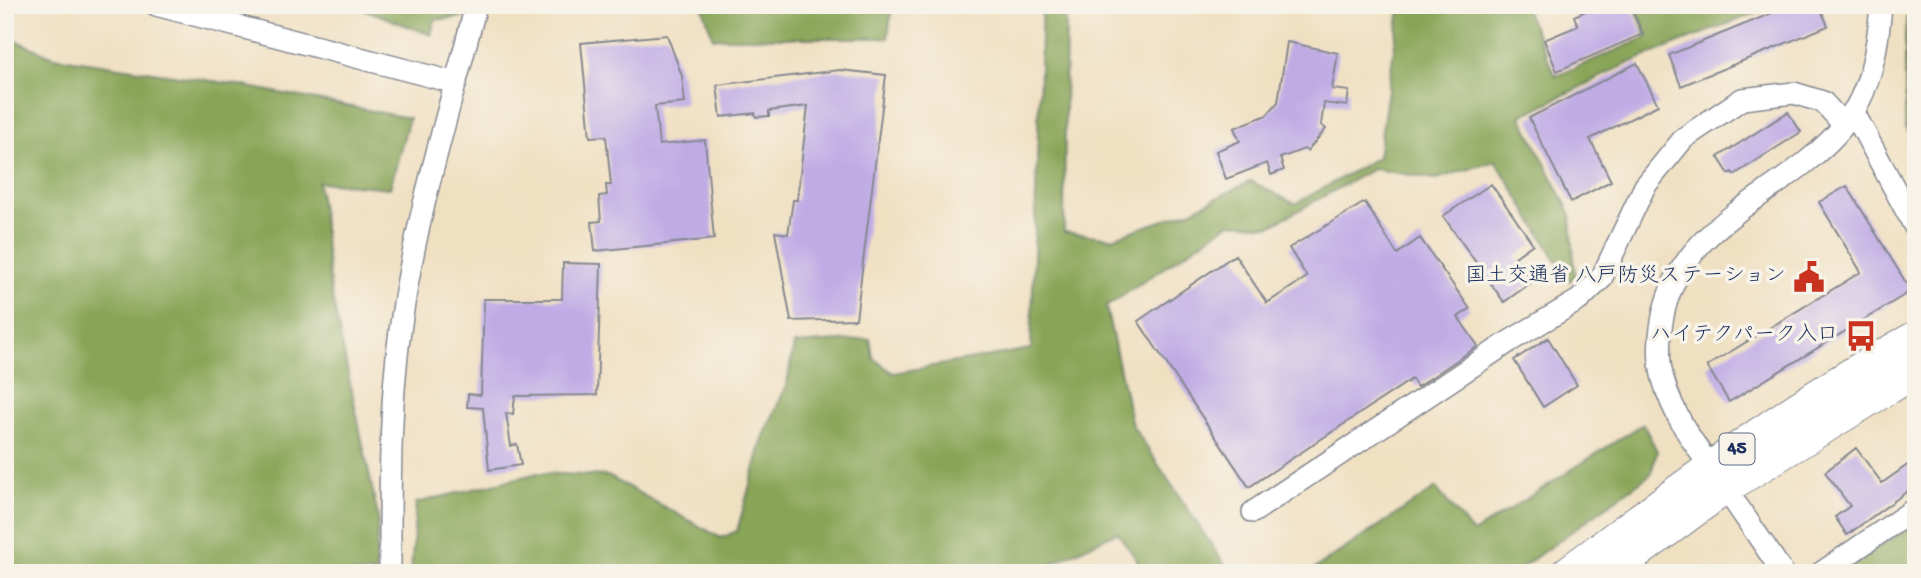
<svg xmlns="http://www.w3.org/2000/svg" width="1921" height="578" font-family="'Gochi Hand','Klee One',sans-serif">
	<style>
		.forest { fill: #88a456; stroke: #526a5a; stroke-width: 2 }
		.building { fill: #bface5 }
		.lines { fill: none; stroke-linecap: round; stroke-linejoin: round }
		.minor-casing { stroke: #868890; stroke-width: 24 }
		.highway-casing { stroke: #868890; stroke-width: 34 }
		.minor { stroke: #fff; stroke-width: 21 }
		.highway { stroke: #fff; stroke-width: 32 }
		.labels { text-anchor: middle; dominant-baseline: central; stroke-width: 7; stroke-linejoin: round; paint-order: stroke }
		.shield { fill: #f7f3e8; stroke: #5d6a87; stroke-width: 2 }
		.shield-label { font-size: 19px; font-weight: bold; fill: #1b2f5e }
		.poi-label { font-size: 21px; fill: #1b2f5e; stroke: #f7f3e8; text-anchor: end }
	</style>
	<rect width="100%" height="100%" fill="#f7f3e8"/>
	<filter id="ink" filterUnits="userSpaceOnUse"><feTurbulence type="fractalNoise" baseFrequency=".0143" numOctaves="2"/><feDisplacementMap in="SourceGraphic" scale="14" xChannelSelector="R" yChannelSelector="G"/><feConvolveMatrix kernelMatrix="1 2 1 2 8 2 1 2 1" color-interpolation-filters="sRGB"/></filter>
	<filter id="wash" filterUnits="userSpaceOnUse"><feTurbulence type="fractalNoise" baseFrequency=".00686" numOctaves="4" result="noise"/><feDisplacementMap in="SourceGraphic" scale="28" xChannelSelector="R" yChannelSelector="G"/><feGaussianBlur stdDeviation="1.57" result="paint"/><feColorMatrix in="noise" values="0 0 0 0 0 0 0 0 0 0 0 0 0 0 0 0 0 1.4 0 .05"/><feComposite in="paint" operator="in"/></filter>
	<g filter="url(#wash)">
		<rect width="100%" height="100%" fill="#f0e0c2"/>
		<path class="forest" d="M 353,5 L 567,5 L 435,20 L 431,35 Z
			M 702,5 L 892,5 L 888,38 L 713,38 Z
			M 1042,5 L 1066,5 L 1064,232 L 1112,238 L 1190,211 L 1251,181 L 1295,204 L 1378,157 L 1400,9 L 1374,5 L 1523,5 L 1556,76 L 1647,37 L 1634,5 L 1776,5 L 1631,62 L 1521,116 L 1571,215 L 1575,277 L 1569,281 L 1496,161 L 1436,179 L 1373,169 L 1270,226 L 1230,223 L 1106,307 L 1132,425 L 1230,573 L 1146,573 L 1117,532 L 1051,564 L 1055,573 L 411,573 L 416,503 L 538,473 L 608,476 L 721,538 L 737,531 L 763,438 L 787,384 L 794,344 L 870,339 L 873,358 L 893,373 L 1031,349 Z
			M 1908,5 L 1916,5 L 1916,144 L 1905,126 L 1905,34 Z
			M 5,36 L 54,57 L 239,85 L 409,118 L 390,188 L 318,182 L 331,292 L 378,516 L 376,573 L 5,573 Z
			M 1643,424 L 1657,451 L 1651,474 L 1514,573 L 1308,573 L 1436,488 L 1473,533 Z
			M 1910,527 L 1916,543 L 1916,573 L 1840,573 Z"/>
		<g id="blocks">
			<path class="building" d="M 1600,5 L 1630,5 L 1643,34 L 1557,71 L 1544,40 L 1578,26 L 1574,16 Z
				M 1792,5 L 1819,5 L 1828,26 L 1681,86 L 1669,55 Z
				M 667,35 L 682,76 L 685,103 L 655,106 L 659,145 L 705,140 L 714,239 L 595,251 L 592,222 L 601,221 L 599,196 L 607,195 L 606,185 L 611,185 L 606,136 L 590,137 L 581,43 Z
				M 1287,42 L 1338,53 L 1332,89 L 1349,91 L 1347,106 L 1324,103 L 1321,125 L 1326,129 L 1307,151 L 1304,149 L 1280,158 L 1284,170 L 1271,175 L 1267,163 L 1226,179 L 1216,151 L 1240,141 L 1234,128 L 1267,115 L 1278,102 Z
				M 1637,63 L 1658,105 L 1590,139 L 1611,181 L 1571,202 L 1529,118 Z
				M 840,70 L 886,75 L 856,319 L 791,321 L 775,232 L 788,234 L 793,200 L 797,200 L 808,106 L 769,111 L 769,116 L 756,117 L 755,113 L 721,117 L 717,85 Z
				M 1788,112 L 1801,132 L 1734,175 L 1732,172 L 1729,174 L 1718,157 Z
				M 1491,184 L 1533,244 L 1515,257 L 1532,282 L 1504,302 L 1443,216 Z
				M 1847,186 L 1911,291 L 1729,402 L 1707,366 L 1861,272 L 1819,202 Z
				M 1365,202 L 1397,254 L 1420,238 L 1470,309 L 1458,317 L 1478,346 L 1417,387 L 1412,379 L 1249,487 L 1138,321 L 1235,255 L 1267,303 L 1307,277 L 1289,248 Z
				M 563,263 L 601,264 L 597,395 L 515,396 L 513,414 L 506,413 L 511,446 L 517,444 L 521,465 L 489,470 L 483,408 L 467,407 L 468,394 L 481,395 L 484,299 L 562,299 Z
				M 1548,338 L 1577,385 L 1543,407 L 1514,360 Z
				M 1856,448 L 1882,483 L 1916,459 L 1916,485 L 1847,535 L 1835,517 L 1850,506 L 1825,472 Z"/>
		</g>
	</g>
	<g filter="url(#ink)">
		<use href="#blocks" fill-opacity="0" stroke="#868890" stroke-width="2"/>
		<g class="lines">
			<defs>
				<path id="minor" d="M 156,5 L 456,83
					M 1853,111 L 1916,229
					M 1253,512 L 1510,341 L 1579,300 L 1601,279 L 1645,186 L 1684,138 L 1742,99 L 1794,93 L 1823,102 L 1844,125
					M 390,573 C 390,487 389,402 402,317 C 417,212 450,108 476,5
					M 1783,573 C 1763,543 1743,514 1723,485 C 1700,452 1674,419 1663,379 C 1657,357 1659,334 1664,311 C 1686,217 1789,194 1844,125 C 1871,92 1878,46 1881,5
					M 1821,573 L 1916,508"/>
				<path id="highway" d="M 1567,573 C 1680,489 1792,404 1916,337
					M 1610,573 L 1725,488 L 1916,371"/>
			</defs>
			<use href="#minor" class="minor-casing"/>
			<use href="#highway" class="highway-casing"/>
			<use href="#minor" class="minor"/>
			<use href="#highway" class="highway"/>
		</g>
	</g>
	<defs>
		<symbol id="civic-bare" viewBox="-9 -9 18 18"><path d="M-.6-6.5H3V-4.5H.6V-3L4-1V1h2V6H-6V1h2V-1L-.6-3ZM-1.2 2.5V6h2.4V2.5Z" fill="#c8321e" stroke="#f7f3e8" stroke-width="2.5" paint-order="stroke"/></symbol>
		<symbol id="bus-bare" viewBox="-9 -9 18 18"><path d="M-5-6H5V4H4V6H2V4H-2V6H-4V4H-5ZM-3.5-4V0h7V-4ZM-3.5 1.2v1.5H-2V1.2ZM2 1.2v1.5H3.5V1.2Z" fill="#c8321e" stroke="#f7f3e8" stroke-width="2.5" paint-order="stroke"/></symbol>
	</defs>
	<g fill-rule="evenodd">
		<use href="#civic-bare" x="1787" y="255" width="44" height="44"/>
		<use href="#bus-bare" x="1839" y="314" width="44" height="44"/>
	</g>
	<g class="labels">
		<rect class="shield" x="1719.5" y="433.5" width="35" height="31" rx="5"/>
		<g class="shield-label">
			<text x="1737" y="449">45</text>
		</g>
		<g class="poi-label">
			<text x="1786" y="277">国土交通省 八戸防災ステーション</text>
			<text x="1838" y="336">ハイテクパーク入口</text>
		</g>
	</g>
	<rect width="1921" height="578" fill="none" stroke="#f7f3e8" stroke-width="28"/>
</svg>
